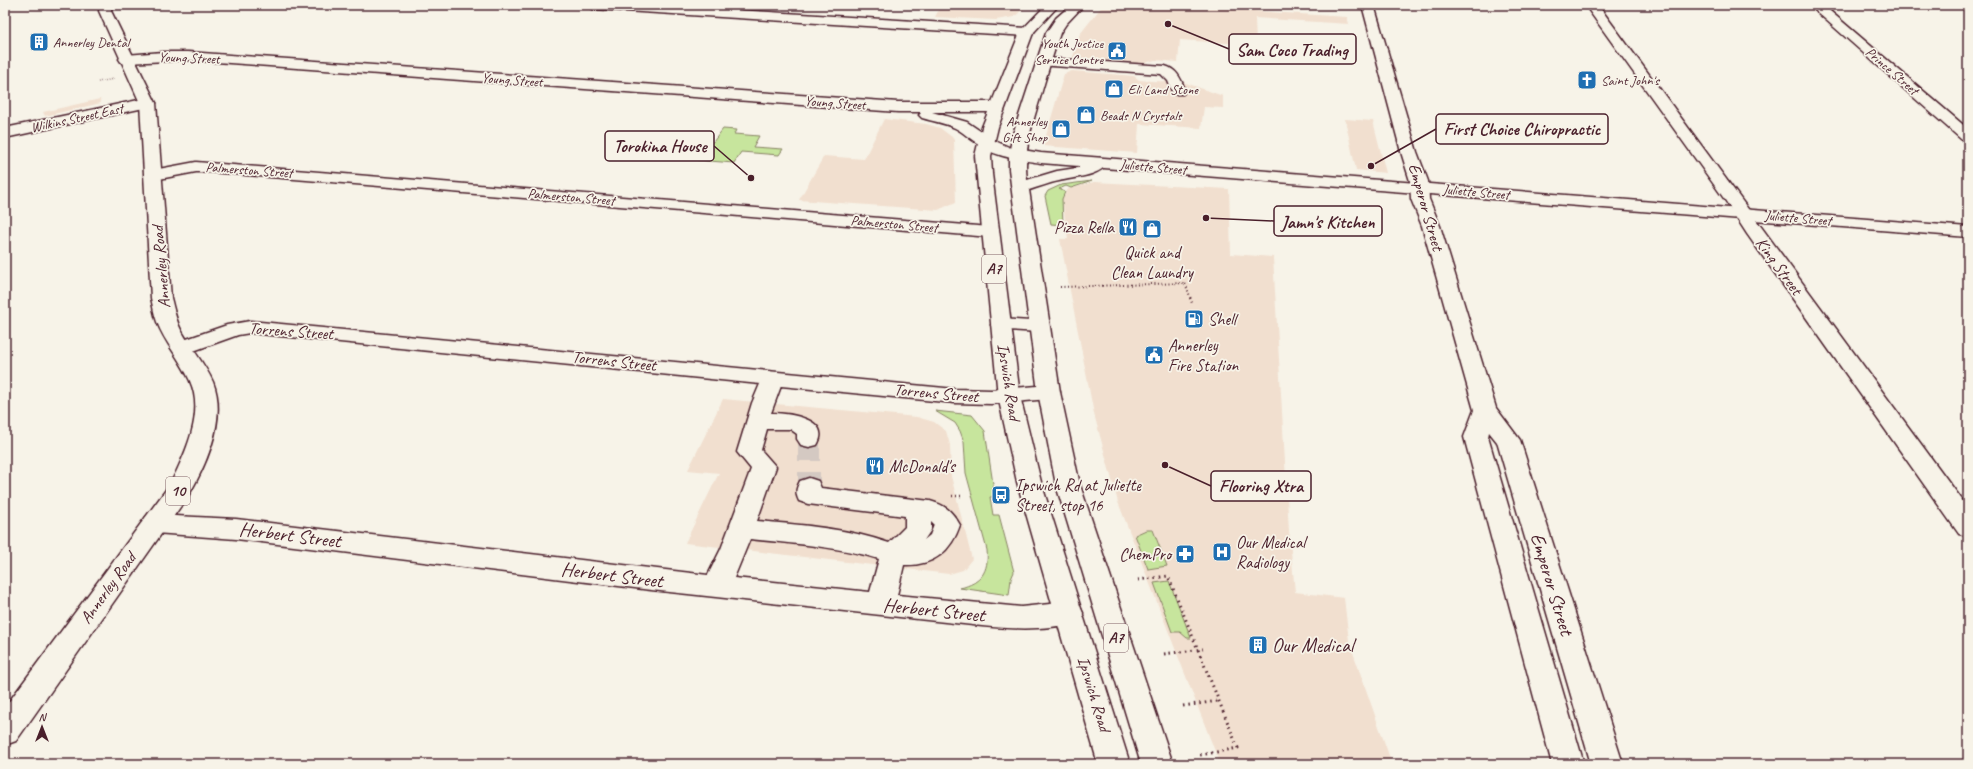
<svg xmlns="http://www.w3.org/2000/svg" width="1973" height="769" font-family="Caveat,sans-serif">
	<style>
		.built { fill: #f1dfcf }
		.green { fill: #c7e59d; stroke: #888264 }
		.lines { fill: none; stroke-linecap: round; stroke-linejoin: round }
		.minor-tunnel { stroke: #d4c9c2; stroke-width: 22; stroke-dasharray: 22 11; stroke-linecap: butt }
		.minor-casing { stroke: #4a1f2b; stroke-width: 3 }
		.major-casing { stroke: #4a1f2b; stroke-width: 3 }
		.highway-casing { stroke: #4a1f2b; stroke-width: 3 }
		.path-far3 { stroke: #4a1f2b; stroke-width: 1.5; stroke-dasharray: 0.5 2; stroke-linecap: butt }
		.path-far2 { stroke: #4a1f2b; stroke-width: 2; stroke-dasharray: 1 2.5; stroke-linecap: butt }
		.path-far1 { stroke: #4a1f2b; stroke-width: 2.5; stroke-dasharray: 1 3; stroke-linecap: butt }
		.path { stroke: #4a1f2b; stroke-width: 3; stroke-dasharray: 1.5 4; stroke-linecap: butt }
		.minor { fill: #f7f3e8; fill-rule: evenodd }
		.major { fill: #f7f3e8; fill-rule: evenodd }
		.highway { fill: #f7f3e8; fill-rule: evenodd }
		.labels { text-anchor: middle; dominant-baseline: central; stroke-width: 3.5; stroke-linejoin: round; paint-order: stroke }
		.far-poi-label { font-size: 14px; fill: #4a1f2b; stroke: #f7f3e8; text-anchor: start }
		.far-street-label { font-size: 14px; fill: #4a1f2b; stroke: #f7f3e8 }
		.shield { fill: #f7f3e8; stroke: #7e5f64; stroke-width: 1 }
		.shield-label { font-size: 16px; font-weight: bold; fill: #4a1f2b }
		.street-label { font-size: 17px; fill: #4a1f2b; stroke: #f7f3e8 }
		.poi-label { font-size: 17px; fill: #4a1f2b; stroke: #f7f3e8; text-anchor: start }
		.near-street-label { font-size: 20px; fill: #4a1f2b; stroke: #f7f3e8 }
		.near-poi-label { font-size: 20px; fill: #4a1f2b; stroke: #f7f3e8; text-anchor: start }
		.leader { fill: none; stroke: #4a1f2b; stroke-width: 1.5 }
		.callout-dot { fill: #4a1f2b; stroke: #f7f3e8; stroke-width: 1.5 }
		.callout { fill: #f7f3e8; stroke: #4a1f2b; stroke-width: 1.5 }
		.callout-label { font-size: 18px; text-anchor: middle; font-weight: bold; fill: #4a1f2b }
	</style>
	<rect width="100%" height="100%" fill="#f7f3e8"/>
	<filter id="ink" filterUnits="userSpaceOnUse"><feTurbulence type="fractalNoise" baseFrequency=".025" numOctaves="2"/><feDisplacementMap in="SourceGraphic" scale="8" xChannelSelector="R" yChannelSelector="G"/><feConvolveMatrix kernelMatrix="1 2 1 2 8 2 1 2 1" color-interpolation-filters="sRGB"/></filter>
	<g filter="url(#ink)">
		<path class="built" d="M 941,5 L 1028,5 L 1014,17 L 996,20 L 935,17 Z
			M 1103,5 L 1254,5 L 1255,11 L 1347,17 L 1349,24 L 1255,18 L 1256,45 L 1180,40 L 1178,62 L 1155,60 L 1141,64 L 1072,60 L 1080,34 Z
			M 1072,71 L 1134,76 L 1139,80 L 1151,81 L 1183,82 L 1223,96 L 1223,108 L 1204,107 L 1201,128 L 1139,124 L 1137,153 L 1043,146 L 1064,74 Z
			M 100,99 L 101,103 L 45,116 L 43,112 Z
			M 884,119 L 926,124 L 940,128 L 952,137 L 954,140 L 956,202 L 938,210 L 799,200 L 824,156 L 864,159 Z
			M 1345,119 L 1373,121 L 1386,173 L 1356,170 Z
			M 1094,182 L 1229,189 L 1231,254 L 1273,257 L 1289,531 L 1295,592 L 1344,598 L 1349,641 L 1392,764 L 1220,764 L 1118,502 L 1094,414 L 1060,239 L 1068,239 L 1062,199 L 1068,189 Z
			M 723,399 L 917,417 L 934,422 L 946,431 L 950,445 L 951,476 L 972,559 L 963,570 L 949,574 L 685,543 L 719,473 L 688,470 Z"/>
		<path class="green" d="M 723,129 L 736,130 L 734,134 L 759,136 L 753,147 L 783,149 L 779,155 L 741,152 L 734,163 L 697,160 L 702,153 L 669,150 L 677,140 L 713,142 Z
			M 1092,181 L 1071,188 L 1066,186 L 1059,189 L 1065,192 L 1062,199 L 1063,225 L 1051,224 L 1045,196 L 1048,191 L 1061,185 Z
			M 935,411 L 972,415 L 985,431 L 995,497 L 990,497 L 993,515 L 999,515 L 1014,572 L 1011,579 L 1009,595 L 960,588 C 981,583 989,572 987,550 L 966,473 L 964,442 L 960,431 L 955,423 Z
			M 1146,530 L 1153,530 L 1167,566 L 1148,569 L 1135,535 Z
			M 1169,581 L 1191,638 L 1187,638 L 1180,632 L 1172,632 L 1154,583 Z"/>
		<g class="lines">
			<path class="minor-tunnel" d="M 809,439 L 809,487"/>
			<defs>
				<path id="minor" d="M 587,5 L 655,5 L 1027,28 L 1032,29 L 1034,32 L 1032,35 L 1027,36 L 593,9 Z
					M 1362,5 L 1374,5 L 1417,152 L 1428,181 L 1429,199 L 1440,226 L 1496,408 L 1520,440 L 1623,764 L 1591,764 L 1497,442 L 1489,432 L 1488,437 L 1584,764 L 1552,764 L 1464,437 L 1474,410 L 1422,226 L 1411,199 L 1410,181 L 1401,152 Z
					M 1585,5 L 1598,5 L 1968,508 L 1968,536 L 1959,534 L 1747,234 L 1725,200 Z
					M 1809,5 L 1823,5 L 1968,129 L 1968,142 L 1962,140 Z
					M 163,52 L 188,52 L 898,102 L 997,102 L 1002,104 L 1005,107 L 1002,110 L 997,112 L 932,112 L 967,122 L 992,139 L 994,142 L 992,145 C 977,149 968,134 955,128 C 945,123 932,121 922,118 L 919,115 L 922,112 L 898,112 L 188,60 L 126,63 L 121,62 L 119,59 L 121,56 L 126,55 Z
					M 1044,58 L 1165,66 C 1177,69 1182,80 1185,91 L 1183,94 L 1173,94 L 1168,81 L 1161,74 L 1039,65 L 1037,62 L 1039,59 Z
					M 148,98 L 153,100 L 156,103 L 153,106 L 5,138 L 5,128 Z
					M 196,162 L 990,227 L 996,228 L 999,232 L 996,236 L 990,237 L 211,172 L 196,172 L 154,180 L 148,179 L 146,175 L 148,171 Z
					M 1001,319 L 1046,322 L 1049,326 L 1046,330 L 1039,332 L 994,329 L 991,325 L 994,321 Z
					M 250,321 L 955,389 L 991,390 L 1049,385 L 1057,387 L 1060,392 L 1057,397 L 1049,399 L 991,404 L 955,403 L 781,386 L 771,413 C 788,413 833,419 817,445 L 809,447 L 801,445 L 797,439 L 797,434 L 790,429 L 767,429 L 761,450 L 776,467 L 757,521 C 802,525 846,528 889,543 L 905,527 L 905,516 L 808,504 L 799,501 C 795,493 796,489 800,481 L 809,478 L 818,481 L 821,488 L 930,501 C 945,505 952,511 960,525 C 951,552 933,566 904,565 L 897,595 L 1021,607 L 1069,602 L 1079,605 L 1083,613 L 1079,621 C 1048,631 1014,629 982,626 L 651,590 L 236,539 L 155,533 L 146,531 L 142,524 L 146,517 L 155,515 L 236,519 L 708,575 L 721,549 L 751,469 L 737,452 L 752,403 L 760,384 L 250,333 L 238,335 L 182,355 L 175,353 L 171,348 L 175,343 L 227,325 ZM 931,522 L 934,525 L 930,535 L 924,540 L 931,530 ZM 750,539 C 794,544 837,546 879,559 L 870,592 L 734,578 Z"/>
				<path id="major" d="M 100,5 L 112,5 L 111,11 L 156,103 L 171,298 C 174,309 176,320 181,330 C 191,348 205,364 213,382 C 227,417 207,463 190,493 L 16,741 L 5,745 L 5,707 L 171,483 C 185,454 205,413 190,381 C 181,360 165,343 157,322 C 154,314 153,306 151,298 L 140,103 L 99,11 Z
					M 986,137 L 1011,148 L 1041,153 L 1968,227 L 1968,237 L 1041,163 C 1024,160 988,157 978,142 L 980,139 Z"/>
				<path id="highway" d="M 1046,5 L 1059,5 L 1033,33 L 998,127 L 991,156 L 992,174 L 1020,396 L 1041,482 L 1130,764 L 1098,764 L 1017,482 L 998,396 L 975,156 L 982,127 L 1020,32 Z
					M 1071,5 L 1084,5 L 1066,24 L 1060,33 C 1053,55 1046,76 1040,98 C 1032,125 1023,151 1027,180 L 1057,171 L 1077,168 L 1094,159 L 1100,158 L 1106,159 L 1108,163 C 1098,177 1074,177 1059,181 C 1049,183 1039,187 1029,190 L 1060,392 L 1080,485 L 1173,764 L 1141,764 L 1056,485 L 1038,392 L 1009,169 L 1009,154 L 1013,134 L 1046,33 L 1056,18 Z"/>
			</defs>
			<use href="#minor" class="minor-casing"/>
			<use href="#major" class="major-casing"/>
			<use href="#highway" class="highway-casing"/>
			<path class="path-far3" d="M 98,82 L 114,79"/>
			<path class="path-far2" d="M 1060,287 L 1185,283 L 1191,299"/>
			<path class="path-far1" d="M 1190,298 L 1193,305
				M 952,496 L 964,496"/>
			<path class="path" d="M 1138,580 L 1168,576 L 1238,748 L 1200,755
				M 1164,654 L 1203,649
				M 1183,706 L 1218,701"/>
			<use href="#minor" class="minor"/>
			<use href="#major" class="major"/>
			<use href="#highway" class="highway"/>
		</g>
	</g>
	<defs>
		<symbol id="building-square" viewBox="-11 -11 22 22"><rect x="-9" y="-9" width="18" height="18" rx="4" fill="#1f6fb2" stroke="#f7f3e8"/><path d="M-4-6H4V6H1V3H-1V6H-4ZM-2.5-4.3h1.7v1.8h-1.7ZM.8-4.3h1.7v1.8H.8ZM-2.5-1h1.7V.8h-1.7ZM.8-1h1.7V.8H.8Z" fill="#fff"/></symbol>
		<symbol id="civic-square" viewBox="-11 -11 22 22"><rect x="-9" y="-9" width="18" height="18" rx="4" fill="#1f6fb2" stroke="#f7f3e8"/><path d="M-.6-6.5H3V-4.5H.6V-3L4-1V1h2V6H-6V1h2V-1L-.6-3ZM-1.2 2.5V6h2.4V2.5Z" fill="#fff"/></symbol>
		<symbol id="church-square" viewBox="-11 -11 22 22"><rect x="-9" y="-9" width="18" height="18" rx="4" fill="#1f6fb2" stroke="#f7f3e8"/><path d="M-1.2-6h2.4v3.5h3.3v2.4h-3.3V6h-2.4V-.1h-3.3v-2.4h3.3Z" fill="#fff"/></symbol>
		<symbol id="shop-square" viewBox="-11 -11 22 22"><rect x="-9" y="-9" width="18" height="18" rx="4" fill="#1f6fb2" stroke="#f7f3e8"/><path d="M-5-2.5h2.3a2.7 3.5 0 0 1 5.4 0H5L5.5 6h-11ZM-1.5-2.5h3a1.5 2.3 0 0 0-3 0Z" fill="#fff"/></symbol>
		<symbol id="restaurant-square" viewBox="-11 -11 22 22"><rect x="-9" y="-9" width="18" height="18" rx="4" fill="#1f6fb2" stroke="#f7f3e8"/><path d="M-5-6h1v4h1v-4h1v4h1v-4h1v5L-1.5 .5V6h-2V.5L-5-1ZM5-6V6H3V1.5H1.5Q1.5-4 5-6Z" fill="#fff"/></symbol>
		<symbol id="fuel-square" viewBox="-11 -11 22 22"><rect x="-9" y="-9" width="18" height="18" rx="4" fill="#1f6fb2" stroke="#f7f3e8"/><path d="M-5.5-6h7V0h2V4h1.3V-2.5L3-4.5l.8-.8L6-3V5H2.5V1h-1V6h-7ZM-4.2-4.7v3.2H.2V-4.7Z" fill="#fff"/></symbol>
		<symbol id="bus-square" viewBox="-11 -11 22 22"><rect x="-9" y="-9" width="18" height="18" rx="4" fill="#1f6fb2" stroke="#f7f3e8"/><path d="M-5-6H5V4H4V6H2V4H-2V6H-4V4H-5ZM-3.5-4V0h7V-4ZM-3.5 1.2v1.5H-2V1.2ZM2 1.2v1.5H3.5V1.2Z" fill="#fff"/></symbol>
		<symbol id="hospital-square" viewBox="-11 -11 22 22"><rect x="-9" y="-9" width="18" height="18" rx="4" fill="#1f6fb2" stroke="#f7f3e8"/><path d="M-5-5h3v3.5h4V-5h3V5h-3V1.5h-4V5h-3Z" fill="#fff"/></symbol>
		<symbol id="pharmacy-square" viewBox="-11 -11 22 22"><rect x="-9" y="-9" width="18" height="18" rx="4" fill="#1f6fb2" stroke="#f7f3e8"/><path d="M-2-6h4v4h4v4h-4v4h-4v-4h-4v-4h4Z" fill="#fff"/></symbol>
	</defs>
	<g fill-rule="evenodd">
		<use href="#building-square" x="28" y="31" width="22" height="22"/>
		<use href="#civic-square" x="1106" y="40" width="22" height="22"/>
		<use href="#church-square" x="1576" y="69" width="22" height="22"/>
		<use href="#shop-square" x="1103" y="78" width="22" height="22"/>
		<use href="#shop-square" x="1075" y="104" width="22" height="22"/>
		<use href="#shop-square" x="1050" y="118" width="22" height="22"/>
		<use href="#restaurant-square" x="1117" y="216" width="22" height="22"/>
		<use href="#shop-square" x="1141" y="218" width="22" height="22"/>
		<use href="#fuel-square" x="1183" y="308" width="22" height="22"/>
		<use href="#civic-square" x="1143" y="344" width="22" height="22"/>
		<use href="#restaurant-square" x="864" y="455" width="22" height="22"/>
		<use href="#bus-square" x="990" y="484" width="22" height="22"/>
		<use href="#hospital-square" x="1211" y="541" width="22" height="22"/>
		<use href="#pharmacy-square" x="1174" y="543" width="22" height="22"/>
		<use href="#building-square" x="1247" y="634" width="22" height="22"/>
	</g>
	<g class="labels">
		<g class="far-poi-label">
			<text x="53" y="42">Annerley Dental</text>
			<text x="1103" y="43" text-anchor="end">Youth Justice<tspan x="1103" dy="16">Service Centre</tspan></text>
			<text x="1601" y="80">Saint John's</text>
			<text x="1128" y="89">Eli Land Stone</text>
			<text x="1100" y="115">Beads N Crystals</text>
			<text x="1047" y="121" text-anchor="end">Annerley<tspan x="1047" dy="16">Gift Shop</tspan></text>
		</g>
		<g class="far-street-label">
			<text transform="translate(189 58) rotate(2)">Young Street</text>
			<text transform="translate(1892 71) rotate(41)">Prince Street</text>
			<text transform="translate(512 80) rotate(4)">Young Street</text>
			<text transform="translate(835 103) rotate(4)">Young Street</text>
			<text transform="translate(77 118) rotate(-12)">Wilkins Street East</text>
			<text transform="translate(1153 167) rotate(5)">Juliette Street</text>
			<text transform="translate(249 170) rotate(4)">Palmerston Street</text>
			<text transform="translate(1476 192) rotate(5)">Juliette Street</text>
			<text transform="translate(571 197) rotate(5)">Palmerston Street</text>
			<text transform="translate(1798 218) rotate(5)">Juliette Street</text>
			<text transform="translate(894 224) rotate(5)">Palmerston Street</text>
		</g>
		<g class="shield">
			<rect x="982" y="255" width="24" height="28" rx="3"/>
			<rect x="166" y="477" width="24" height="28" rx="3"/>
			<rect x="1104" y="624" width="24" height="28" rx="3"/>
		</g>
		<g class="shield-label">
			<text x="994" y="269">A7</text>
			<text x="178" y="491">10</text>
			<text x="1116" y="638">A7</text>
		</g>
		<g class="street-label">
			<text transform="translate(1426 207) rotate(74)">Emperor Street</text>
			<text transform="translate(1779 266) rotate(54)">King Street</text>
			<text transform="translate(161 267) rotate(-95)">Annerley Road</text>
			<text transform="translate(291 331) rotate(4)">Torrens Street</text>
			<text transform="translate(614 361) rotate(6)">Torrens Street</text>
			<text transform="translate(1009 382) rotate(81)">Ipswich Road</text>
			<text transform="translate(936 393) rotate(5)">Torrens Street</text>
			<text transform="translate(108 588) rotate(-54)">Annerley Road</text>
			<text transform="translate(1094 694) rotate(73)">Ipswich Road</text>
		</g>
		<g class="poi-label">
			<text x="1114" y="227" text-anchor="end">Pizza Rella</text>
			<text x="1152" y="252" text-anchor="middle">Quick and<tspan x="1152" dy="20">Clean Laundry</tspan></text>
			<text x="1208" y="319">Shell</text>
			<text x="1168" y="345">Annerley<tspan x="1168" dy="20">Fire Station</tspan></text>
			<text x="889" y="466">McDonald's</text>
			<text x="1015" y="485">Ipswich Rd at Juliette<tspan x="1015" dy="20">Street, stop 16</tspan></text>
			<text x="1236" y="542">Our Medical<tspan x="1236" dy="20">Radiology</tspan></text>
			<text x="1171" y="554" text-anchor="end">ChemPro</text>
		</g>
		<g class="near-street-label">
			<text transform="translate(290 535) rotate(7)">Herbert Street</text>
			<text transform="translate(612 575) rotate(7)">Herbert Street</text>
			<text transform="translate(1552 584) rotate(73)">Emperor Street</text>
			<text transform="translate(934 610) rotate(6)">Herbert Street</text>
		</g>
		<g class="near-poi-label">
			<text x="1272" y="645">Our Medical</text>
		</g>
	</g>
	<path class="leader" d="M1168 24L1229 49M1371 166L1436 129M751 178L714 146M1206 218L1274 221M1165 465L1211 486"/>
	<g class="callout-dot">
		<circle cx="1168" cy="24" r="4"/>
		<circle cx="1371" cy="166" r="4"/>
		<circle cx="751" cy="178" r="4"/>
		<circle cx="1206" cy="218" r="4"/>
		<circle cx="1165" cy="465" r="4"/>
	</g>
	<g class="callout">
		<rect x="1229" y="34" width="127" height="30" rx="4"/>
		<rect x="1436" y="114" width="172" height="30" rx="4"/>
		<rect x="605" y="131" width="109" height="30" rx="4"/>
		<rect x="1274" y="206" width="108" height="30" rx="4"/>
		<rect x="1211" y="471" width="100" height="30" rx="4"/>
	</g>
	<g class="callout-label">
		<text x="1292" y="56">Sam Coco Trading</text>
		<text x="1522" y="135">First Choice Chiropractic</text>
		<text x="660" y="152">Torokina House</text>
		<text x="1328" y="228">Jamn's Kitchen</text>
		<text x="1261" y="492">Flooring Xtra</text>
	</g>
	<rect width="1973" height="769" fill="none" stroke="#f7f3e8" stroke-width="20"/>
	<rect x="10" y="10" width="1953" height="749" fill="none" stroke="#4a1f2b" stroke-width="1.5" filter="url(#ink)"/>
	<g transform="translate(42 727)" stroke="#f7f3e8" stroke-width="3" paint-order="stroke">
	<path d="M0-3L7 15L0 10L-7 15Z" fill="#4a1f2b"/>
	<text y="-6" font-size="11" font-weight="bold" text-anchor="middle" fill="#4a1f2b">N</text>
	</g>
</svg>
